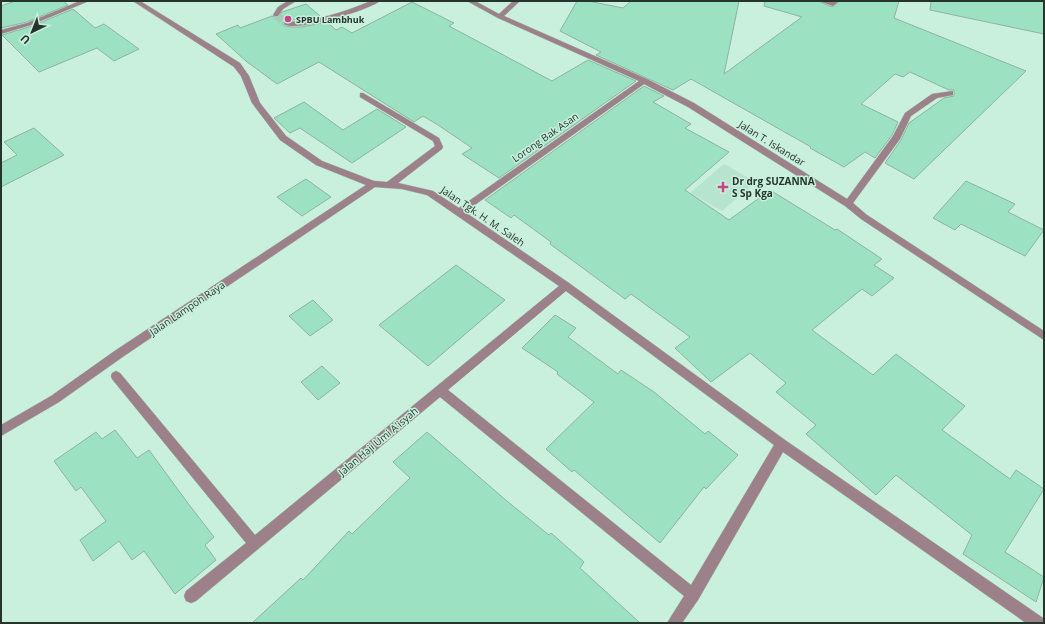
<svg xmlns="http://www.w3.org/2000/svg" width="1045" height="624" font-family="'Open Sans',sans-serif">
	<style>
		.built { fill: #b7e4cf }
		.building { fill: #9ce2c2; stroke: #8eb3a1 }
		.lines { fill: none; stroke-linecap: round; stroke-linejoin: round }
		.minor-tunnel { stroke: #a8caba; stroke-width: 8; stroke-dasharray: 8 3.5; stroke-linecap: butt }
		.minor-casing { stroke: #a8caba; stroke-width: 1 }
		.minor { fill: #9c808a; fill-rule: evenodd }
		.poi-dot { fill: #c94386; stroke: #c9efdd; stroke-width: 1.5 }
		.labels { text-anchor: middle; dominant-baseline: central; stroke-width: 3; stroke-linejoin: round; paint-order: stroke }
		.far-poi-label { font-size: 9px; font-weight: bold; fill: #25342d; stroke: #c9efdd; text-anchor: start }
		.street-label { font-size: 10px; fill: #25342d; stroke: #c9efdd }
		.poi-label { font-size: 10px; font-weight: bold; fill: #25342d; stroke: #c9efdd; text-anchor: start }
	</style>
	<rect width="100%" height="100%" fill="#c9efdd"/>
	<path class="built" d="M 724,164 L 756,182 L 722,211 L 690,193 Z"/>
	<path class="building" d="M 15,1 L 63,1 L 68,5 L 27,22 L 1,28 L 1,6 Z
		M 577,1 L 588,1 L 623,8 L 631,1 L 739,1 L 724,74 L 802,17 L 764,6 L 765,1 L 818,1 L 832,7 L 840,1 L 899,1 L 894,18 L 1026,71 L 914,179 L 885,163 L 901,140 L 909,123 L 944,98 L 954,96 L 954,90 L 949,90 L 910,72 L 903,77 L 895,74 L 861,104 L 898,122 L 892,135 L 875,158 L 865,152 L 844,167 L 810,148 L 811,147 L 691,79 L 673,90 L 596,55 L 601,52 L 560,31 Z
		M 931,1 L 1044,1 L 1044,34 L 930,10 Z
		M 412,2 L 454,23 L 449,26 L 552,81 L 588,60 L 636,81 L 499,178 L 462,154 L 472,148 L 438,125 L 423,116 L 414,122 L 319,62 L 277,84 L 246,61 L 216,34 L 238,25 L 240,28 L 272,16 L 278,18 L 282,12 L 306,4 L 320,16 L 287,21 L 283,23 L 283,25 L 290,27 L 302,27 L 327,22 L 336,30 L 342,27 L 352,33 Z
		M 73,9 L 95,28 L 104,24 L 139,49 L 114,61 L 97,48 L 39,72 L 2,35 L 32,26 Z
		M 644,86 L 664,96 L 653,102 L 691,124 L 685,128 L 729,152 L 685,190 L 729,220 L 770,190 L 835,230 L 837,229 L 882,259 L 874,265 L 894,278 L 872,296 L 862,289 L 812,330 L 873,375 L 896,354 L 965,406 L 942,430 L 1010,479 L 1016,470 L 1044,489 L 1005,552 L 1044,577 L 1036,602 L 963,554 L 972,535 L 896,475 L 876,495 L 806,434 L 816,425 L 776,392 L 786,383 L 750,353 L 711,382 L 675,348 L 690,337 L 631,294 L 625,299 L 550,244 L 551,242 L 514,215 L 511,218 L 485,200 Z
		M 304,102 L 343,130 L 377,109 L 406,127 L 352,163 L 300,128 L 290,133 L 274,118 Z
		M 34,128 L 64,155 L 1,187 L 1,163 L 17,155 L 4,142 Z
		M 306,179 L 331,197 L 302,216 L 277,197 Z
		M 966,181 L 1015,204 L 1008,212 L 1044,230 L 1025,256 L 961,224 L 955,230 L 933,218 Z
		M 456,265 L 505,300 L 428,366 L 379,325 Z
		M 313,300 L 333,320 L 310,336 L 289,316 Z
		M 555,315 L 576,328 L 568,337 L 618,374 L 621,370 L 654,392 L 705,434 L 708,431 L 738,455 L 706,489 L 704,487 L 660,543 L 574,470 L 572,472 L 546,449 L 594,402 L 557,374 L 558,372 L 522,348 Z
		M 322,366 L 340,383 L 318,400 L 301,382 Z
		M 115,430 L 137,458 L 149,450 L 187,502 L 214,537 L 205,545 L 216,560 L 175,594 L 144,551 L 132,560 L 119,541 L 93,561 L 80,540 L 106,521 L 81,487 L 76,491 L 54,461 L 96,432 L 102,439 Z
		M 427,432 L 508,502 L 549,535 L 551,533 L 584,562 L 580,568 L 640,623 L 252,623 L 301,578 L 303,580 L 349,531 L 352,534 L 410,478 L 393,462 Z"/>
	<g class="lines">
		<path class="minor-tunnel" d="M 276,15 L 287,24"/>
		<defs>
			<path id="minor" d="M 80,1 L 89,1 L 31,25 L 1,34 L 1,30 L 27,23 Z
				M 133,1 L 140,1 L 240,63 L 249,76 L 260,103 L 286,136 L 322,161 L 374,181 L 387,182 L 435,146 L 433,141 L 360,97 L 360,93 L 363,93 L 439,138 L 443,147 L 442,149 L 398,183 L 433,191 L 459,208 L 639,81 L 498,18 L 467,1 L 475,1 L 499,14 L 513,1 L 520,1 L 504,16 L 647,79 L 694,103 L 847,199 L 893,136 L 905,113 L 932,94 L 953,91 L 953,95 L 937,98 L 911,116 L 900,139 L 853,203 L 867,215 L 1044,331 L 1044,340 L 861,219 L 845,206 L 688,107 L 644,84 L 465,212 L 569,283 L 785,440 L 1043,618 L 1044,623 L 1026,623 L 783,452 L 698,600 L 682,623 L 667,623 L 684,596 L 440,397 L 196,601 L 191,603 L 186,601 L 184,596 L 186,591 L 246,543 L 112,379 L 111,376 L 112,373 L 116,371 L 120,373 L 255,535 L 559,286 L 427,195 L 402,189 L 375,187 L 124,356 L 59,402 L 1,436 L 1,425 L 51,396 L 116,350 L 366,185 L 316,165 L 280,140 L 252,103 L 241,76 L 234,67 ZM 566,291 L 774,445 L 691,585 L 448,390 Z
				M 288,1 L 296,1 L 283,9 L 278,16 L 274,16 L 273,15 L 278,7 Z
				M 371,1 L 380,1 C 369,10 295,33 284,24 C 288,21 296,22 302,21 C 326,18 349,10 371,1 Z
				M 819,1 L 839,1 L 833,6 Z"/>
		</defs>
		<use href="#minor" class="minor-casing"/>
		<use href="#minor" class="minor"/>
	</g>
	<g class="poi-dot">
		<circle cx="288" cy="19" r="4"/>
		<path d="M721 181h4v4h4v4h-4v4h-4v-4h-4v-4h4z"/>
	</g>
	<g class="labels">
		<g class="far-poi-label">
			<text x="296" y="19">SPBU Lambhuk</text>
		</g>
		<g class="street-label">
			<text transform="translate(545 137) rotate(-35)">Lorong Bak Asan</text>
			<text transform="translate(772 143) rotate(32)">Jalan T. Iskandar</text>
			<text transform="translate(483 216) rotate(34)">Jalan Tgk. H. M. Saleh</text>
			<text transform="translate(187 308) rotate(-34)">Jalan Lampoh Raya</text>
			<text transform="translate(378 441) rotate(-40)">Jalan Haji Umi A'isyah</text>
		</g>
		<g class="poi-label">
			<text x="732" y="181">Dr drg SUZANNA<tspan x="732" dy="12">S Sp Kga</tspan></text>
		</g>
	</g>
	<rect width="1045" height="624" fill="none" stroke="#25342d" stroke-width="4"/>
	<g transform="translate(32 32) rotate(223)" stroke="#c9efdd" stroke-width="3" paint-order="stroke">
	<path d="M0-3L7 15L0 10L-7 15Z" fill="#25342d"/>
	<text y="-6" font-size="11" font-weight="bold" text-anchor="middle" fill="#25342d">U</text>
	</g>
</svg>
